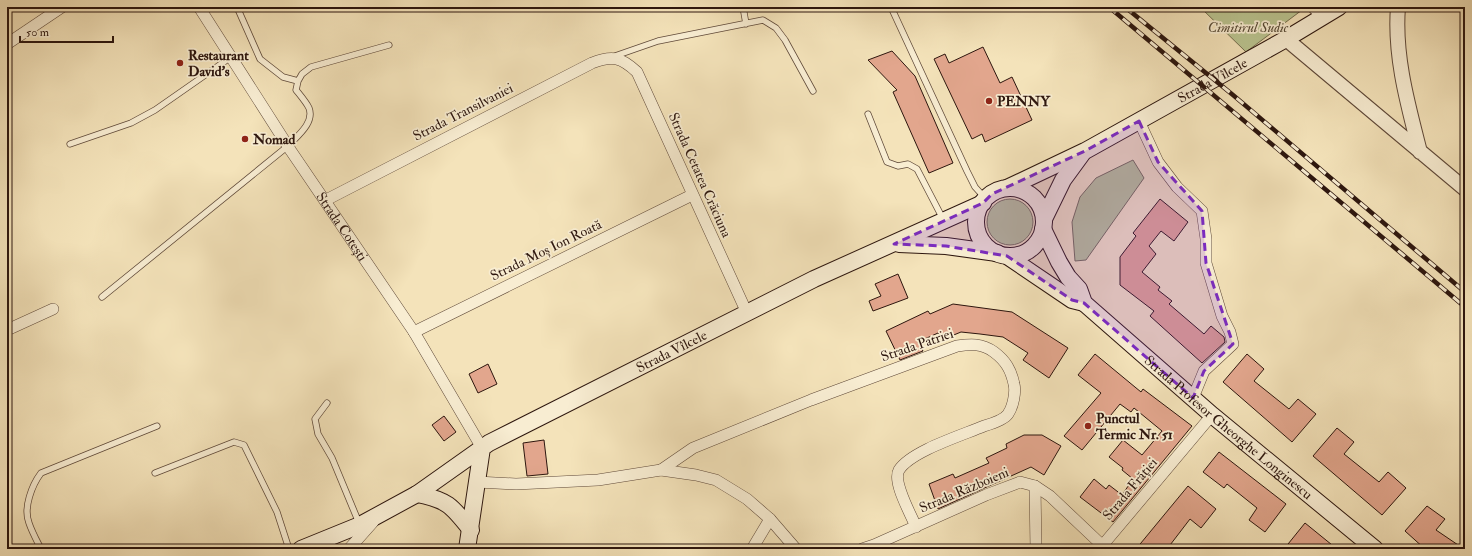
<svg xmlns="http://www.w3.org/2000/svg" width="1472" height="556" font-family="'IM FELL Double Pica',serif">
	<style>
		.green { fill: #bac490; stroke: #746d4f }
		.building { fill: #e2a68d; stroke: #2d160e }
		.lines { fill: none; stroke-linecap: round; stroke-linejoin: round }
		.service-casing { stroke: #5f4939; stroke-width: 7 }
		.minor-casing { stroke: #5f4939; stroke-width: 12 }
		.tertiary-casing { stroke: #5f4939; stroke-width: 16 }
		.secondary-casing { stroke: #2d160e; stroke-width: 18 }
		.service { stroke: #f8edd2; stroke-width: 5.5 }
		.minor { stroke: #f8edd2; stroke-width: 11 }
		.tertiary { stroke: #f8edd2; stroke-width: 14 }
		.secondary { stroke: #f8edd2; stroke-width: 16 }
		.rail-casing { stroke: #2d160e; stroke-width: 4.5 }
		.rail { stroke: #f8edd2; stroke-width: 3; stroke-dasharray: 9; stroke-linecap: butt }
		.marked { fill: #7b2cbf; fill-opacity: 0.2; stroke: #7b2cbf; stroke-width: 3; stroke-dasharray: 8 5; stroke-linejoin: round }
		.poi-dot { fill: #8f2418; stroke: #f8edd2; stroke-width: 1.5 }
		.labels { text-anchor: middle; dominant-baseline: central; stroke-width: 3.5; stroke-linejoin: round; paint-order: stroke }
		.park-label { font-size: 14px; font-style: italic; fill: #574a35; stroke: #f8edd2 }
		.poi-label { font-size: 14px; font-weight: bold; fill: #2d160e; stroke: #f8edd2; text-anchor: start }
		.street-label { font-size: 14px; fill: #2d160e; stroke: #f8edd2 }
	</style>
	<rect width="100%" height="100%" fill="#f4e3ba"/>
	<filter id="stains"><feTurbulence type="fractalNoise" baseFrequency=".005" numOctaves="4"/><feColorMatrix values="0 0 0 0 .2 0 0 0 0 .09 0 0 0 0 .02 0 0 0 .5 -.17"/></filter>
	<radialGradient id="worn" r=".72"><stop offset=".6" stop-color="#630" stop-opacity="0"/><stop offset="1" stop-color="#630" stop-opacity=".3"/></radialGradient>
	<path class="green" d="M 1200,7 L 1306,7 L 1246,52 Z
		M 1133,160 L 1144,178 L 1086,260 L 1075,261 L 1072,222 L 1080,197 L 1096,178 Z
		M987 222a23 23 0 1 1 46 0a23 23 0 1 1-46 0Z"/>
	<path class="building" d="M 983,47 L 1000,83 L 1012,77 L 1032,120 L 985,142 L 982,134 L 972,139 L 934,59 L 945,54 L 949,63 Z
		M 892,51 L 915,76 L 953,163 L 929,173 L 893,92 L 897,90 L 868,60 Z
		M 1160,199 L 1188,222 L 1174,241 L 1161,231 L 1149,246 L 1156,254 L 1142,272 L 1160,287 L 1158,290 L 1172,301 L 1169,304 L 1204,334 L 1211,326 L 1224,337 L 1225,342 L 1202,363 L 1150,316 L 1154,311 L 1120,285 L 1120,257 L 1136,236 L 1133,233 Z
		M 898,274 L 908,298 L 873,311 L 869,301 L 881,296 L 875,284 Z
		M 953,304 L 1012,312 L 1068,348 L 1049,378 L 1023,360 L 1028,353 L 1003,337 L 980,334 L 961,332 L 944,339 L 938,333 L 918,342 L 923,351 L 900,360 L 886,331 L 928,311 L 930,314 Z
		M 1095,354 L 1141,392 L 1143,389 L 1192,426 L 1113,522 L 1080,497 L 1094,479 L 1106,489 L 1109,485 L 1122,495 L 1133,479 L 1122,470 L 1123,468 L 1109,457 L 1123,440 L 1142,455 L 1162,431 L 1134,408 L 1131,412 L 1120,404 L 1082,450 L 1064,436 L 1101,393 L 1078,375 Z
		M 1247,354 L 1264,369 L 1254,381 L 1289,409 L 1298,399 L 1316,414 L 1292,442 L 1223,382 Z
		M 488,364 L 497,384 L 478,393 L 469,374 Z
		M 444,416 L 456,432 L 444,441 L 432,425 Z
		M 1337,428 L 1354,442 L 1344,454 L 1379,482 L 1388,472 L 1406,488 L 1382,515 L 1313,456 Z
		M 1024,435 L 1042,435 L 1061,446 L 1044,475 L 1031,467 L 938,509 L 929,484 L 953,474 L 955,478 L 989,463 L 986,458 L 1007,448 L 1006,444 Z
		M 544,440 L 548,474 L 527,476 L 523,443 Z
		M 1219,452 L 1286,504 L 1265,532 L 1249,520 L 1257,508 L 1227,484 L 1224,488 L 1203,472 Z
		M 1188,486 L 1216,509 L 1201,528 L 1190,519 L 1167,549 L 1136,549 Z
		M 1427,506 L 1445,519 L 1436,530 L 1464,549 L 1425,549 L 1405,531 Z
		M 1305,523 L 1337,549 L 1284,549 Z"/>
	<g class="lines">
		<defs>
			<path id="service" d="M 237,7 L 260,59 L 283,77 L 298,81
				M 743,7 L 746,24
				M 891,7 L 967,171 L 975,187 L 986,199
				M 1309,7 L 1319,17
				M 612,57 L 658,41 L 763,20 L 776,28 L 785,40 L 813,91
				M 868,114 L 887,162 L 898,166 L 908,164 L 917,169 L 943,219
				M 70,144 L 131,123 L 155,110 L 231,57
				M 102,297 L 288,146 C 296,137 315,123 309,108 C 306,102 300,95 296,90 L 298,81 L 302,74 L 311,67 L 389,45
				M 327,403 L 315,419 L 318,434 L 332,458 L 359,523
				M 155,473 L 234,442 L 244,445 L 277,512 L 289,549
				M 41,549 C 37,541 32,532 29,523 C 23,508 32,485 41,473 L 157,426"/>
			<g id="minor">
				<path id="s1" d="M 199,7 L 291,151 L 414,332 L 482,448"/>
				<path d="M 7,44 L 62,7"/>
				<path d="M 1139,121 L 1158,162 L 1177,187 L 1202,211 L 1206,239 L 1206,263 L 1222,316 L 1230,332 L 1233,344 L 1204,371 L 1193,398"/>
				<path d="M 326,200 L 592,63 C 612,55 621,57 637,72 L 747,313"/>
				<path d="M 7,330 L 53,309"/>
				<path d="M 414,332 L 692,195"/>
				<path d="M 661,470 L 693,448 L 811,400 L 957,346 C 970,344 982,343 994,352 C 1006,361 1011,370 1014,384 C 1016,392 1013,407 1008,414 C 1004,420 991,424 984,426 C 963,435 911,451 899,470 C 892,482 911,514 916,527"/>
				<path d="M 477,482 L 516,484 L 598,480 L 661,470 L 696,475 L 716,480 L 747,499 L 770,519 L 796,549"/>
				<path d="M 1035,486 L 1036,549"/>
				<path d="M 1102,546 L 1212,415"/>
				<path d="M 349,549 L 373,522"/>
				<path d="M 752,549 L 770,519"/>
				<path d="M 862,549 L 874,545 L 986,495 L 1020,482 L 1035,486 L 1050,496 L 1106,549"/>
			</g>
			<path id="tertiary" d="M 1398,7 C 1394,56 1408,105 1420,152
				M 1286,39 L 1465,189"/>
			<g id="secondary">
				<path id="s2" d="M 1007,188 L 1085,151 L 1286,39 L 1339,7"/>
				<circle cx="1010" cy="222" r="34"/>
				<path d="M 1044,219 L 1063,180 L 1082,154"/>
				<path id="s3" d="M 1043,229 L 1059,262 L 1068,277 L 1079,289 L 1084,303 L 1212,415 L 1375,549"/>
				<path d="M 899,244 L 946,246 L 997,253"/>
				<path d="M 1007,256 L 1072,300 L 1084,303"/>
				<path d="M 417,494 C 448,500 452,506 471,530"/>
				<path d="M 301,549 L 360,525 L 417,494 L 482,448"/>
				<path id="s4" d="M 467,549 L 482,448 L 489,443 L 814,279 L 983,203"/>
			</g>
		</defs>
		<use href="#service" class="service-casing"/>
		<use href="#minor" class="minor-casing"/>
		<use href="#tertiary" class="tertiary-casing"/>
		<use href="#secondary" class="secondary-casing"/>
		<use href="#service" class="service"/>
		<use href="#minor" class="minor"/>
		<use href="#tertiary" class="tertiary"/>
		<use href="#secondary" class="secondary"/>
		<defs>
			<path id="rail" d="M 1109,7 L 1465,307
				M 1125,7 L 1233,95 L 1465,292"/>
		</defs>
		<use href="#rail" class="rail-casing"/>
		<use href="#rail" class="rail"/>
	</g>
	<path class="marked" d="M 1139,121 L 1158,162 L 1202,211 L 1206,263 L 1233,344 L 1204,371 L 1193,398 L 1084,303 L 1072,300 L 1007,256 L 946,246 L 894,244 L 983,203 L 992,194 L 1085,151 Z"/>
	<g class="poi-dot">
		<circle cx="180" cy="63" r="4"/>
		<circle cx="989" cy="101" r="4"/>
		<circle cx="245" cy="139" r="4"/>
		<circle cx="1088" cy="426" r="4"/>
	</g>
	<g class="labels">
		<g class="park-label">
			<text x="1248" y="27">Cimitirul Sudic</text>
		</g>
		<g class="poi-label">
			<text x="188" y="55">Restaurant<tspan x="188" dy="16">David’s</tspan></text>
			<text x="997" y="101">PENNY</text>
			<text x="253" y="139">Nomad</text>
			<text x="1096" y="418">Punctul<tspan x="1096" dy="16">Termic Nr. 51</tspan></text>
		</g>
		<g class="street-label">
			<text stroke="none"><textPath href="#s2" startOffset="232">Strada Vîlcele</textPath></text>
			<text transform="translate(463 112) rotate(-27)">Strada Transilvaniei</text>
			<text transform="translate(700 175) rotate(66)">Strada Cetatea Crăciuna</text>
			<text stroke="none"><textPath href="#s1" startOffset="262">Strada Cotești</textPath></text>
			<text transform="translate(546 250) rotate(-26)">Strada Moș Ion Roată</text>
			<text transform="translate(917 345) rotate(-19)">Strada Patriei</text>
			<text stroke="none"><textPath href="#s4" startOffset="315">Strada Vîlcele</textPath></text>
			<text stroke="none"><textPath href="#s3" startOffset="276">Strada Profesor Gheorghe Longinescu</textPath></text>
			<text transform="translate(1130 489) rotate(-50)">Strada Frăției</text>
			<text transform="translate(964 490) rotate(-23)">Strada Războieni</text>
		</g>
	</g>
	<rect width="1472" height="556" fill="none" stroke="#f4e3ba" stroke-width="24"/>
	<rect x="8" y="8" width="1456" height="540" fill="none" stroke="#2d160e" stroke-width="2"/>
	<rect x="12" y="12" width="1448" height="532" fill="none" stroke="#2d160e"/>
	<path d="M20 36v6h93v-6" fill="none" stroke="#2d160e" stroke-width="2"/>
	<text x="26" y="36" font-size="12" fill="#2d160e" stroke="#f8edd2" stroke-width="3" paint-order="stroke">50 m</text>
	<rect width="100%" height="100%" filter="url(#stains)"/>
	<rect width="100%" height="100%" fill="url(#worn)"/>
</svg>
